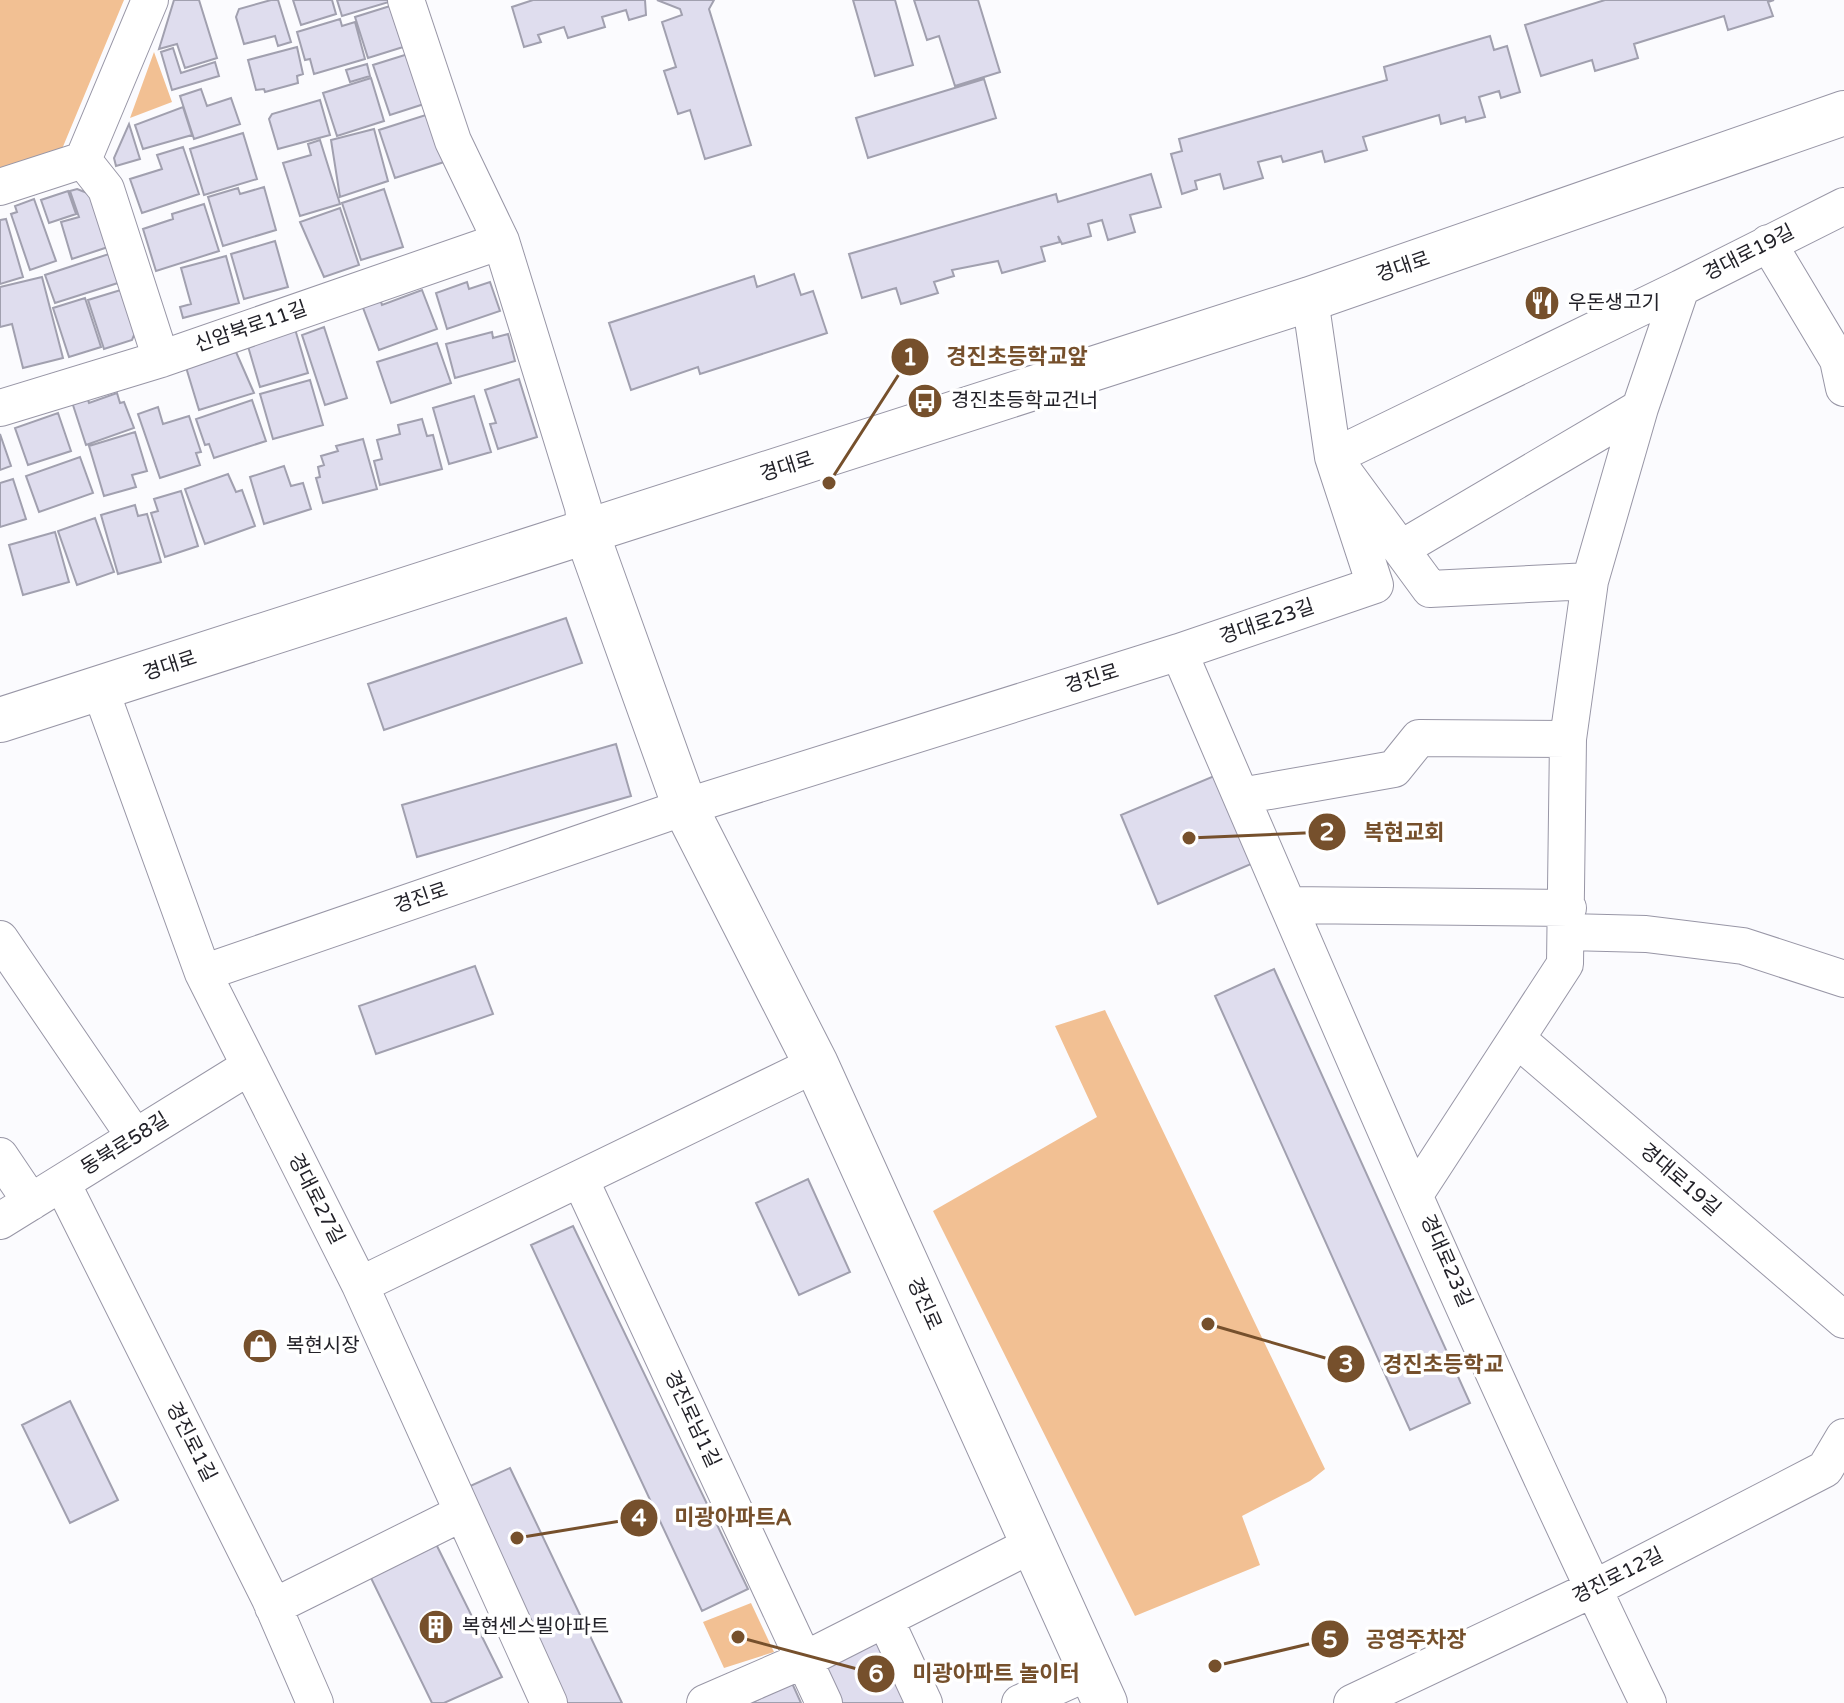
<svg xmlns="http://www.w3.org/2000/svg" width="1844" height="1703" font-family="'Varela Round','Noto Sans KR',sans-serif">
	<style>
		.green { fill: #f2c093 }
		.building { fill: #dfddee; stroke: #a1a0af; stroke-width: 2 }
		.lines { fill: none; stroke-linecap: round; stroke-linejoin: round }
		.minor-casing { stroke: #9896a6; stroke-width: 38 }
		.tertiary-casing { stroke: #9896a6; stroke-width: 46 }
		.secondary-casing { stroke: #9896a6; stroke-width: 46 }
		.minor { stroke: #fff; stroke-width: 36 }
		.tertiary { stroke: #fff; stroke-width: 44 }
		.secondary { stroke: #fff; stroke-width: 44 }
		.labels { text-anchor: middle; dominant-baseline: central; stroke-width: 7; stroke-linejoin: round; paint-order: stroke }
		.street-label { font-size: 20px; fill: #232229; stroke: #fff }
		.poi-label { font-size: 20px; fill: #232229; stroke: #fff; text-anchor: start }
		.leader { fill: none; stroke: #76502c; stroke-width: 3 }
		.callout-dot { fill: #76502c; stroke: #fff; stroke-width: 3 }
		.mark-label { font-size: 24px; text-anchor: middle; font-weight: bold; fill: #fff }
		.callout-label { font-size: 22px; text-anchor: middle; font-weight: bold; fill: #76502c; stroke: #fff; stroke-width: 7; stroke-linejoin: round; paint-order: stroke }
	</style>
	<rect width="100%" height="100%" fill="#fbfbfe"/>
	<path class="green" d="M 0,0 L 124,0 L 62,149 L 0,172 Z
		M 154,52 L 172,102 L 130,118 Z
		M 1105,1010 L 1325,1469 L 1310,1481 L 1242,1516 L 1260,1565 L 1135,1616 L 933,1211 L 1097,1117 L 1055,1026 Z
		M 751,1603 L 774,1652 L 724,1668 L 703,1622 Z"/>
	<path class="building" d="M 174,0 L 199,0 L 217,58 L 185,68 L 177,44 L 159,49 Z
		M 271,0 L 278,0 L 291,42 L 278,46 L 275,36 L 244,44 L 236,17 L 239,9 Z
		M 293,0 L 332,0 L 336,14 L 301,25 Z
		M 337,0 L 388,0 L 389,2 L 342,16 Z
		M 645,0 L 646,15 L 629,20 L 626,10 L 602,17 L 605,27 L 568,38 L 564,27 L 538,35 L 541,42 L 524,47 L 512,7 L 533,0 Z
		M 657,0 L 714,0 L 709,9 L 751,145 L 705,159 L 690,110 L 678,114 L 664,71 L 676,67 L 662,22 L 682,15 L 680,9 Z
		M 853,0 L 895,0 L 913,65 L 875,76 Z
		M 914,0 L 978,0 L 1000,72 L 955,86 L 939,36 L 927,40 Z
		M 1605,0 L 1774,0 L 1768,2 L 1773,16 L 1728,30 L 1724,16 L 1634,44 L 1638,58 L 1595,71 L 1592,60 L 1541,76 L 1525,25 Z
		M 390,6 L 403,47 L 368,58 L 355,17 Z
		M 340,19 L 342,26 L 355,22 L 365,59 L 314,74 L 310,59 L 305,60 L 297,32 Z
		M 1490,36 L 1494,50 L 1507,46 L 1520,92 L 1501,98 L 1499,91 L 1479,97 L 1485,117 L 1466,122 L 1465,117 L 1441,124 L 1439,115 L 1363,137 L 1367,150 L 1325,162 L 1322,151 L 1283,162 L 1281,156 L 1258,162 L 1263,178 L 1224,189 L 1220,174 L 1195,181 L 1197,189 L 1182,194 L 1171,154 L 1182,151 L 1179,139 L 1387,80 L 1384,67 Z
		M 297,47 L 303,74 L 297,76 L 298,83 L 265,92 L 264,89 L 256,90 L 248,60 Z
		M 173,48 L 181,73 L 215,62 L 219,76 L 172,90 L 161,52 Z
		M 408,54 L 424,104 L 390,115 L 373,65 Z
		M 367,64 L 370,76 L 350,82 L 346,70 Z
		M 371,78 L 384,121 L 337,136 L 323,93 Z
		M 984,79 L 996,118 L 868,158 L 856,118 Z
		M 201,89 L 207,106 L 231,98 L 240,124 L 194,139 L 180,96 Z
		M 320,100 L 330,135 L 278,149 L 269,119 L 272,114 Z
		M 183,107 L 192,135 L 143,149 L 135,125 Z
		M 429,114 L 444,162 L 395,178 L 379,130 Z
		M 129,124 L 140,159 L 116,166 L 114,158 Z
		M 374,129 L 388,181 L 340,197 L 331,140 Z
		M 243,133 L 257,179 L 204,195 L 190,149 Z
		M 320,140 L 340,204 L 300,216 L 283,163 L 311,155 L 308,144 Z
		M 183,147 L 199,194 L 142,213 L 130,179 L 162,169 L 157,155 Z
		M 1151,174 L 1161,207 L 1130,215 L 1135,232 L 1108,240 L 1102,220 L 1088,224 L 1091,236 L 1062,244 L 1058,236 L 1060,242 L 1041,247 L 1045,261 L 1002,273 L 998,261 L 952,270 L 954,276 L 934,282 L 938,293 L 901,304 L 896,288 L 862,298 L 849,254 L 1056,194 L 1058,202 Z
		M 264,187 L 276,230 L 223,246 L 208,197 L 238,188 L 240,194 Z
		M 77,189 L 95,196 L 111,246 L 72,259 L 61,222 L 79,217 L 70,191 Z
		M 384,189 L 403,247 L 361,260 L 342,203 Z
		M 68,191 L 76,214 L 49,223 L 41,200 Z
		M 34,199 L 56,261 L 30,270 L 11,214 L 17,212 L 15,206 Z
		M 204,204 L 219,251 L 156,271 L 143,229 L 173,219 L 172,214 Z
		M 340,208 L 359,265 L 324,277 L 300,222 Z
		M 6,219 L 23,277 L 0,284 L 0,220 Z
		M 275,241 L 288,287 L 244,299 L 231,254 Z
		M 112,253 L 121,282 L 55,303 L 45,275 Z
		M 226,256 L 239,303 L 183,318 L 180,307 L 191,304 L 181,268 Z
		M 794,274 L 801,295 L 813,291 L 827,333 L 700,374 L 698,367 L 631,390 L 609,323 L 754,276 L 757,287 Z
		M 42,277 L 63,358 L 23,368 L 12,324 L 0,327 L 0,287 Z
		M 467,282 L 469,289 L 490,282 L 500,311 L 447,329 L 436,293 Z
		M 124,289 L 137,328 L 132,340 L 104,349 L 88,300 Z
		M 422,290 L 437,329 L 379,350 L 362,305 L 380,299 L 382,305 Z
		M 85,298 L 101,347 L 69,357 L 53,308 Z
		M 324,327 L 347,398 L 325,405 L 302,335 Z
		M 295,329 L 308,373 L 260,387 L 247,343 Z
		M 492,332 L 493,338 L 508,334 L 515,361 L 455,378 L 446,344 Z
		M 437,343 L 451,383 L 391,403 L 377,362 Z
		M 236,352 L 254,393 L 199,410 L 185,364 Z
		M 519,379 L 537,437 L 498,449 L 490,424 L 496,423 L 485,390 Z
		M 310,380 L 323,425 L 273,439 L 260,394 Z
		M 117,393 L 120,403 L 124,402 L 134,428 L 86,445 L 71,399 L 86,394 L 89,403 Z
		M 474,396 L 491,452 L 449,464 L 433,408 Z
		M 252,400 L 266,441 L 214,458 L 209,444 L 205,445 L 196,419 Z
		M 158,407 L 163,424 L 189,416 L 201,452 L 196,453 L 200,465 L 160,478 L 138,414 Z
		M 58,413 L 71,451 L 28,465 L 15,428 Z
		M 422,419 L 427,436 L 433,435 L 442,469 L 380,485 L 374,461 L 382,459 L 377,440 L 400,434 L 398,425 Z
		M 135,432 L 147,471 L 132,475 L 136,487 L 104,496 L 89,446 Z
		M 0,434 L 11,466 L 0,470 Z
		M 363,439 L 377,489 L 323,503 L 316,478 L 320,477 L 318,467 L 324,465 L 321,456 L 338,451 L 336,446 Z
		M 80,457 L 93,493 L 39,512 L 26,476 Z
		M 284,466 L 291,486 L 303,483 L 311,509 L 264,524 L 250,477 Z
		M 228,474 L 236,492 L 242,490 L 255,526 L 205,544 L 185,489 Z
		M 13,479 L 26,519 L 0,527 L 0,483 Z
		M 181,491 L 198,546 L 165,557 L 151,513 L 158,511 L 154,499 Z
		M 135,505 L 138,516 L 147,514 L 161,562 L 118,574 L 101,515 Z
		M 95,518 L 114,572 L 77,585 L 58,531 Z
		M 55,532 L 69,582 L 23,595 L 9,545 Z
		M 566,618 L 582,663 L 384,730 L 368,684 Z
		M 616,744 L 631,796 L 417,857 L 402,805 Z
		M 1219,774 L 1258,861 L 1158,904 L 1121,815 Z
		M 475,966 L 493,1014 L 376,1054 L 359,1006 Z
		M 1274,969 L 1470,1403 L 1410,1430 L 1215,996 Z
		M 808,1179 L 850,1272 L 799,1295 L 756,1203 Z
		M 573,1226 L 748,1589 L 702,1611 L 531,1245 Z
		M 70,1401 L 118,1500 L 70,1523 L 22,1425 Z
		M 510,1468 L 622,1703 L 567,1703 L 468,1487 Z
		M 436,1544 L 502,1677 L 444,1703 L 432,1703 L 370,1576 Z
		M 881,1633 L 914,1703 L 834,1703 L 815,1664 Z
		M 792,1683 L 801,1703 L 751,1703 L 763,1697 Z"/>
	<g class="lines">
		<defs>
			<path id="minor" d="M 406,0 L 453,141 L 501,241 L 583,507 L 586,531
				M 83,160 L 106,189 L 161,359
				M 0,187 L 83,160 L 150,0
				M 1768,243 L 1838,360 L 1844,388
				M 1310,299 L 1333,457 L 1375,585 L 1179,652 C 1330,1004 1481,1358 1648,1703
				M 0,408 L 161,359 L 501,241
				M 1402,548 L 1640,408
				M 1590,581 L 1430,589 L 1333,457 L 1681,288
				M 100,689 L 203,973 L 360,1285 L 549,1703
				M 1241,796 L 1394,769 L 1419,738 L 1568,739
				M 1288,905 L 1568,908
				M 1568,932 L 1646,934 L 1743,946 L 1844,979
				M 0,939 L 135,1137
				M 203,973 L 685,807 L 1179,652
				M 1517,1039 L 1844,1320
				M 0,1156 L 31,1202
				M 580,1179 L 824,1703
				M 62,1183 L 270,1599 L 315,1703
				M 1416,1193 L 1565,964 L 1568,739 L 1590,581 L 1640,408 L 1681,288 L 1844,206
				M 0,1221 L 250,1066
				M 360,1285 L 816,1064
				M 273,1607 L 462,1513
				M 885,1619 L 924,1703
				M 705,1703 L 804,1660 L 1033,1544
				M 1020,1703 L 1091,1671
				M 1352,1703 L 1593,1589 L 1825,1469 L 1844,1437"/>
			<path id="tertiary" d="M 586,531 L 685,807 L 816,1064 L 1105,1703"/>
			<path id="secondary" d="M 0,720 L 1310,299 L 1844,113"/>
		</defs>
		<use href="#minor" class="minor-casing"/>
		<use href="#tertiary" class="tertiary-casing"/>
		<use href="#secondary" class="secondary-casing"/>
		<use href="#minor" class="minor"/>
		<use href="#tertiary" class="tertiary"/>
		<use href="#secondary" class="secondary"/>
	</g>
	<defs>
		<symbol id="restaurant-disc" viewBox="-11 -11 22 22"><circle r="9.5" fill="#76502c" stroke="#fff"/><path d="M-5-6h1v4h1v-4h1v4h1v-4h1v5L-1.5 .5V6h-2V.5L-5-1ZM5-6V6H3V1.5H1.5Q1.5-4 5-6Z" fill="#fff"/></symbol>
		<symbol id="bus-disc" viewBox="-11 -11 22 22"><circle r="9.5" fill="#76502c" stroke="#fff"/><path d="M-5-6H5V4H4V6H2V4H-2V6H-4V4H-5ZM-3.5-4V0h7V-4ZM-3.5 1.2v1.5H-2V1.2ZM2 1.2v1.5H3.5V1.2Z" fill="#fff"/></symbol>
		<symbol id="shop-disc" viewBox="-11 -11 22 22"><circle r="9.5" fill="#76502c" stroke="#fff"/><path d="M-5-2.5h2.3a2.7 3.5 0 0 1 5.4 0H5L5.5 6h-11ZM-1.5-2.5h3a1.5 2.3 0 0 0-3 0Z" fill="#fff"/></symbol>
		<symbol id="building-disc" viewBox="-11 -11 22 22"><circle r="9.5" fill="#76502c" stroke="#fff"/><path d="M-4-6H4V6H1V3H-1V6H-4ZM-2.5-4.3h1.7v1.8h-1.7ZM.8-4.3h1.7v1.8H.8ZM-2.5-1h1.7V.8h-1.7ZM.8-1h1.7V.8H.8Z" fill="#fff"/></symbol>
	</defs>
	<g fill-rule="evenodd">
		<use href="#restaurant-disc" x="1522" y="283" width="40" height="40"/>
		<use href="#bus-disc" x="905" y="381" width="40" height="40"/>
		<use href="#shop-disc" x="240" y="1326" width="40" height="40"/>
		<use href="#building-disc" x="416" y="1607" width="40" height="40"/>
	</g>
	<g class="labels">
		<g class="street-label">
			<text transform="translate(1749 253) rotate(-27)">경대로19길</text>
			<text transform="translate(1403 267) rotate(-19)">경대로</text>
			<text transform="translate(251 327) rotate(-19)">신암북로11길</text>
			<text transform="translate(787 467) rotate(-18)">경대로</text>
			<text transform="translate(1267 622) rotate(-19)">경대로23길</text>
			<text transform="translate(170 666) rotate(-18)">경대로</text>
			<text transform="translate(1092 679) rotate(-17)">경진로</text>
			<text transform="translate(421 898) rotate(-19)">경진로</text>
			<text transform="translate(125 1144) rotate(-32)">동북로58길</text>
			<text transform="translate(1680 1180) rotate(41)">경대로19길</text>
			<text transform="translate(316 1199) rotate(63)">경대로27길</text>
			<text transform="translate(1446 1261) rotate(66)">경대로23길</text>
			<text transform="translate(924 1304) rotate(66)">경진로</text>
			<text transform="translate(692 1419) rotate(65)">경진로남1길</text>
			<text transform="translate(191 1442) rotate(63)">경진로1길</text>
			<text transform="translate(1618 1576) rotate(-27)">경진로12길</text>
		</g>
		<g class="poi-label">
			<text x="1568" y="303">우돈생고기</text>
			<text x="951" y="401">경진초등학교건너</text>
			<text x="286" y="1346">복현시장</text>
			<text x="462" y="1627">복현센스빌아파트</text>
		</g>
	</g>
	<path class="leader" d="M829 483L910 357M1189 838L1327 832M1208 1324L1346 1364M517 1538L639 1518M1215 1666L1330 1639M738 1637L876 1674"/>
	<g class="callout-dot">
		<circle cx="829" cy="483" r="8"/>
		<circle cx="1189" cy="838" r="8"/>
		<circle cx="1208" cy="1324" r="8"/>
		<circle cx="517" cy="1538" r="8"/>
		<circle cx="1215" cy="1666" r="8"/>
		<circle cx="738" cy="1637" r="8"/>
		<circle cx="910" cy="357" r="20"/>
		<circle cx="1327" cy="832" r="20"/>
		<circle cx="1346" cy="1364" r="20"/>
		<circle cx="639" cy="1518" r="20"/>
		<circle cx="1330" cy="1639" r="20"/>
		<circle cx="876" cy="1674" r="20"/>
	</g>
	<g class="mark-label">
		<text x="910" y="365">1</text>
		<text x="1327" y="840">2</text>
		<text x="1346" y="1372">3</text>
		<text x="639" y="1526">4</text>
		<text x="1330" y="1648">5</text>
		<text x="876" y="1682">6</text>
	</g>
	<g class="callout-label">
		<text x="1017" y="364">경진초등학교앞</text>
		<text x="1404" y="840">복현교회</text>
		<text x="1443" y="1372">경진초등학교</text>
		<text x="733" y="1525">미광아파트A</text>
		<text x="1416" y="1647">공영주차장</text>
		<text x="996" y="1681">미광아파트 놀이터</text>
	</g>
</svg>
